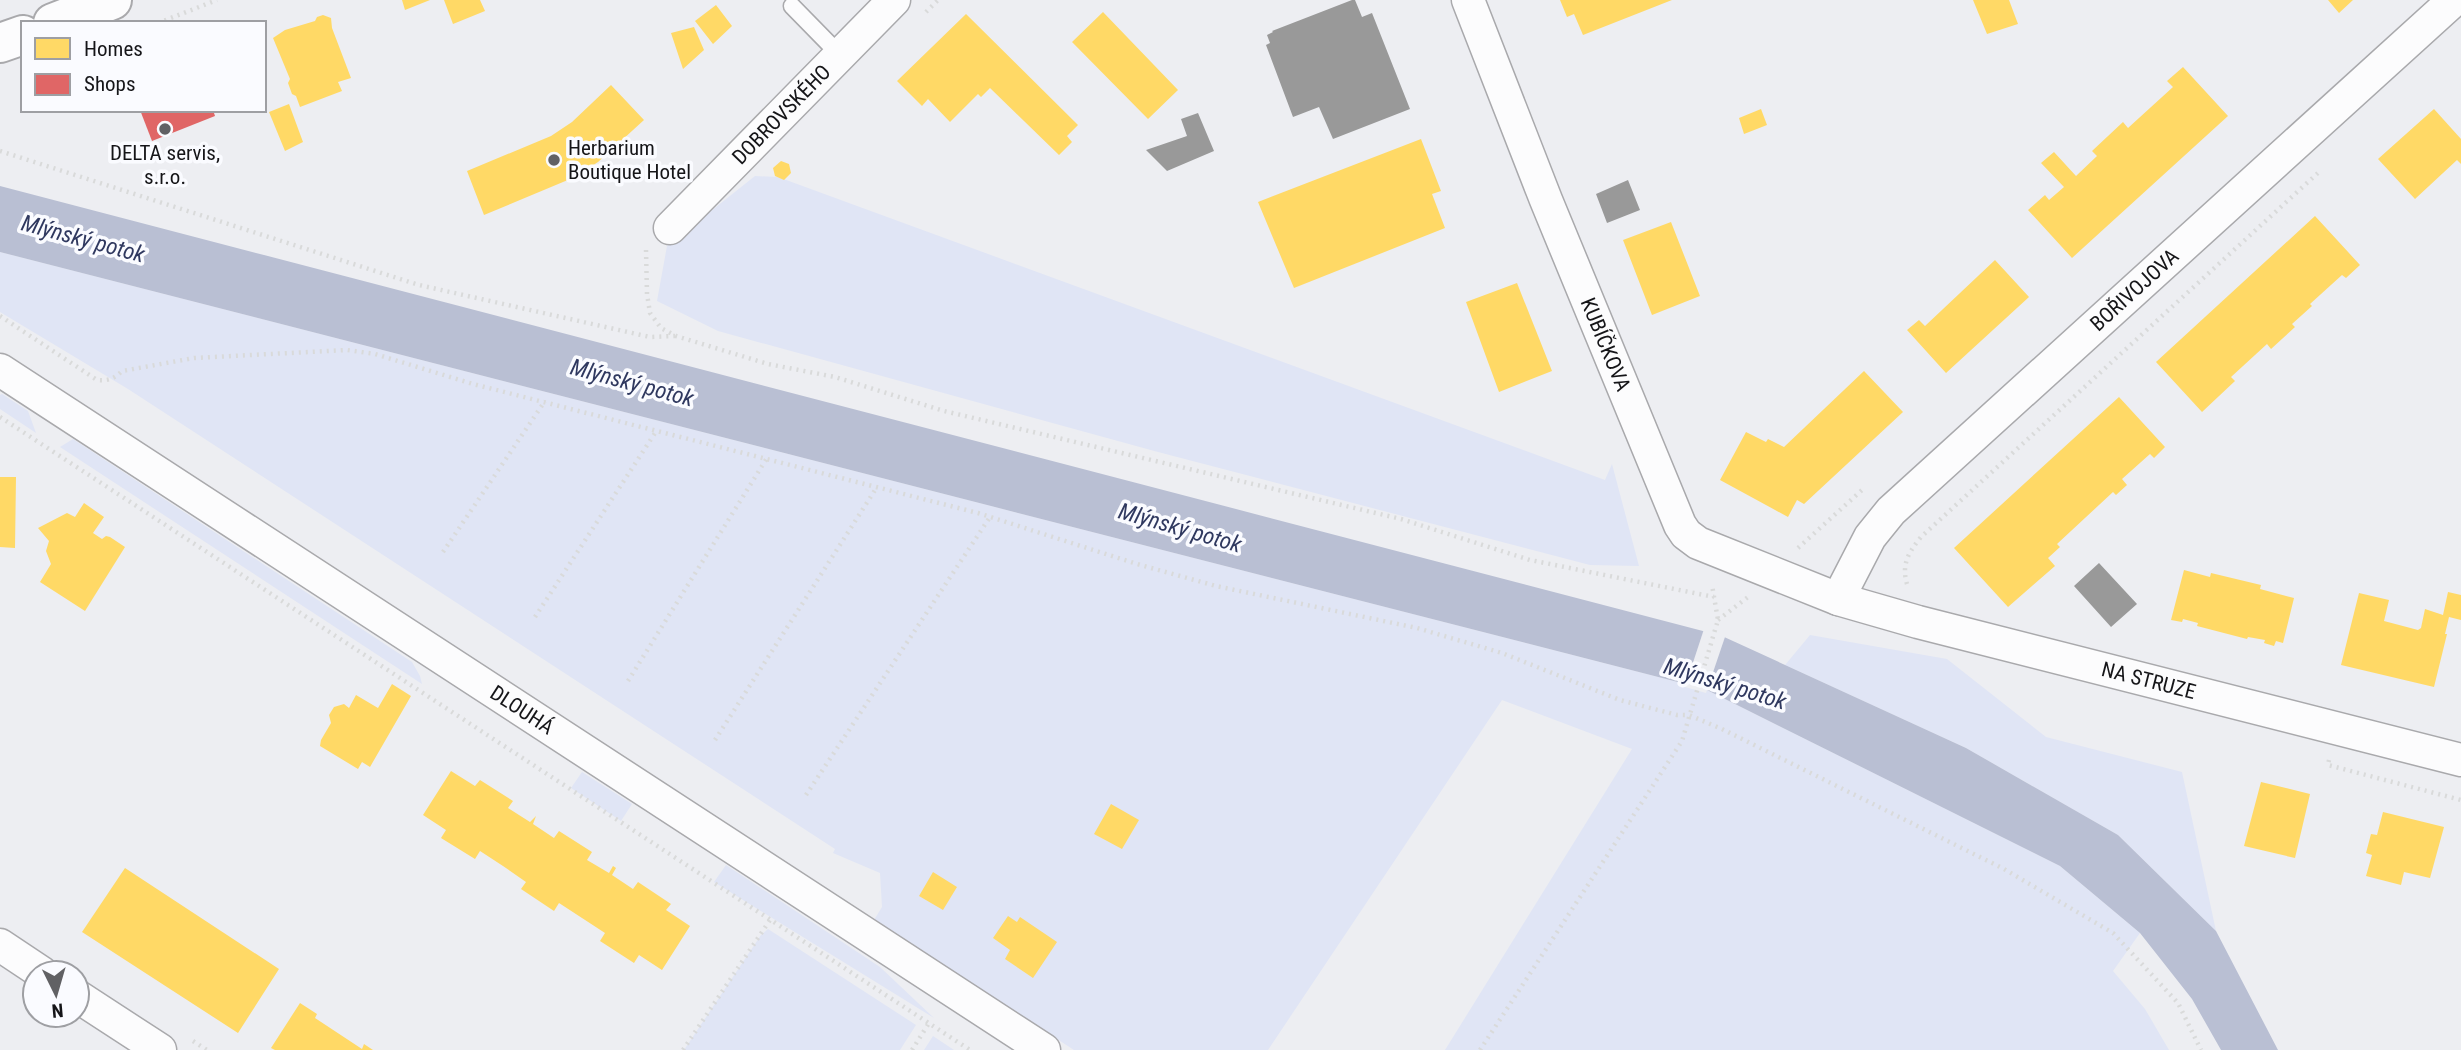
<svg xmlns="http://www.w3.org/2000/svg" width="2461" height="1050" font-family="'Roboto Condensed',sans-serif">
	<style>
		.green { fill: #e0e5f5 }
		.water { fill: #b9bfd3 }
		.pier { fill: #edeef2 }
		.homes { fill: #ffd966 }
		.shops { fill: #e06666 }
		.industry { fill: #999 }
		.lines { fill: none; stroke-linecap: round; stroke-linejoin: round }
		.lane-casing { stroke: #a9a9ac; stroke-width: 19 }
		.street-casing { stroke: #a9a9ac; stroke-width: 35 }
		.secondary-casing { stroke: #a9a9ac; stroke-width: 42 }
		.path { stroke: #d9dada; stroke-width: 4.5; stroke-dasharray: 2 5; stroke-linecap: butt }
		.lane { stroke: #fcfcfd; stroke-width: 16 }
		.street { stroke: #fcfcfd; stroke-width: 32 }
		.secondary { stroke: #fcfcfd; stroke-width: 38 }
		.poi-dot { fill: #616164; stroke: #fafbff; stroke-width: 2.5 }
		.labels { text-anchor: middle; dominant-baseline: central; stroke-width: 7; stroke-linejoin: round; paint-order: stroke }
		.street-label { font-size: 21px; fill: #151518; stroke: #fafbff }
		.poi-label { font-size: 21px; fill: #151518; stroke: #fafbff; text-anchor: start }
		.water-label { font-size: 23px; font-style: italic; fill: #2f385f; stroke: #fafbff }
	</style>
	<rect width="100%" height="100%" fill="#edeef2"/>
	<path class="green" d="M 755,176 L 778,177 L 1605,480 L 1612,464 L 1639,566 L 1590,565 L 1158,452 L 718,331 L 657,301 L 667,246 Z
		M 0,252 L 1705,689 L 2060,866 L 2140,933 L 2113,971 L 2145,1009 L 2169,1050 L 1445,1050 L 1632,749 L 1502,700 L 1268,1050 L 1074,1050 L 874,920 L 882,907 L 880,873 L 833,853 L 835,849 L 128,389 L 0,312 Z
		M 2,394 L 28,411 L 36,433 L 0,409 L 0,395 Z
		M 73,439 L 412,662 L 420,676 L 422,684 L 60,447 Z
		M 1810,635 L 1947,659 L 2046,737 L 2182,772 L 2216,931 L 2118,835 L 1966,748 L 1785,665 Z
		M 582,772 L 632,804 L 621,821 L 571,788 Z
		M 726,865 L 880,967 L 934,1018 L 714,882 Z
		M 768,929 L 916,1025 L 900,1050 L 684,1050 L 761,935 Z
		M 933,1036 L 954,1050 L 924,1050 Z"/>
	<path class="water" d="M 0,186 L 1722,636 L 1966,748 L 2118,835 L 2216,931 L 2278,1050 L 2221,1050 L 2192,999 L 2140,933 L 2060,866 L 1705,689 L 0,252 Z"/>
	<path class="pier" d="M 1704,629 L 1726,634 L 1706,693 L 1685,687 Z"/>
	<path class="homes" d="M 402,0 L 430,0 L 405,10 Z
		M 444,0 L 480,0 L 485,11 L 453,24 Z
		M 1560,0 L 1672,0 L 1583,35 L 1574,14 L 1567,17 Z
		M 1973,0 L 2009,0 L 2018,24 L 1987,34 Z
		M 2328,0 L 2353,0 L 2339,13 Z
		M 716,5 L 732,26 L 713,44 L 695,21 Z
		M 1103,12 L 1178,90 L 1148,119 L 1072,42 Z
		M 966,14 L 1078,125 L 1067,136 L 1072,142 L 1059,155 L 990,88 L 981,97 L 978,94 L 950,122 L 928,99 L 922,106 L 897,81 Z
		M 323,15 L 331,18 L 332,28 L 351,78 L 338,82 L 342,91 L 300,107 L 296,96 L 292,94 L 288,83 L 290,79 L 273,38 L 285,30 L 315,21 L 317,17 Z
		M 694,27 L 704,50 L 683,69 L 671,33 Z
		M 2183,67 L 2228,116 L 2072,258 L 2028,210 L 2045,195 L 2049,200 L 2064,187 L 2041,163 L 2054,152 L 2076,176 L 2097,156 L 2092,151 L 2108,136 L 2123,122 L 2128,128 L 2173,87 L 2167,81 Z
		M 611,85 L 644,120 L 598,162 L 575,177 L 484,215 L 467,171 L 551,136 L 572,122 Z
		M 289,104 L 303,142 L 285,151 L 269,112 Z
		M 1761,109 L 1767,125 L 1744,134 L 1739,118 Z
		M 2434,109 L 2461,139 L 2461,164 L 2457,160 L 2415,199 L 2378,159 Z
		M 1421,139 L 1441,191 L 1432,194 L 1445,228 L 1294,288 L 1258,202 Z
		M 781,161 L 789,164 L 791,173 L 784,180 L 775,176 L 773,168 Z
		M 2315,216 L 2360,265 L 2346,278 L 2342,275 L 2310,304 L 2312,306 L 2292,324 L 2295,327 L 2271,349 L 2267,344 L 2231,377 L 2235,381 L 2202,412 L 2156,362 Z
		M 1671,222 L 1700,296 L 1652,315 L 1623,240 Z
		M 1995,260 L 2029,297 L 1946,373 L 1907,330 L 1919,320 L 1925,326 Z
		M 1517,283 L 1552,371 L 1499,392 L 1466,302 Z
		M 1864,371 L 1903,412 L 1804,504 L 1797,500 L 1788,517 L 1720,480 L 1746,432 L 1766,442 L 1768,439 L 1784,447 Z
		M 2119,397 L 2165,447 L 2154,458 L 2150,454 L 2122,479 L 2127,485 L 2116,495 L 2113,492 L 2057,544 L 2060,547 L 2048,558 L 2055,566 L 2008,607 L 1954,548 Z
		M 0,477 L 16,477 L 15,548 L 0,547 Z
		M 84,503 L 104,517 L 93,533 L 102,539 L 106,536 L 110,537 L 125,547 L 85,611 L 40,582 L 51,564 L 46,551 L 49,541 L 38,528 L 67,513 L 75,517 Z
		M 2184,570 L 2210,577 L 2211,573 L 2261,585 L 2260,589 L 2294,598 L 2283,643 L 2276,641 L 2274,646 L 2264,643 L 2265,640 L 2248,637 L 2247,639 L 2197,626 L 2198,623 L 2183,619 L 2182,622 L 2171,620 Z
		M 2448,592 L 2461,595 L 2461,620 L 2449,617 L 2445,634 L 2447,634 L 2434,687 L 2341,665 L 2359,593 L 2389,600 L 2384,621 L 2418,630 L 2421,628 L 2425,609 L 2443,615 Z
		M 392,684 L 411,696 L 370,767 L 362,762 L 358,769 L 320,746 L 321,740 L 331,723 L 329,715 L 334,707 L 344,704 L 349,708 L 356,695 L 378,708 Z
		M 451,771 L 475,786 L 480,780 L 513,801 L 508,808 L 530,822 L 536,816 L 533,824 L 554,838 L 559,831 L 592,852 L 587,860 L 609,873 L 613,866 L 616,868 L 612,875 L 633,889 L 638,882 L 671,904 L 666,910 L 690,926 L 662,970 L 639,955 L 634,963 L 600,941 L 605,933 L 559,903 L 554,911 L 521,889 L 526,882 L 503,866 L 480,851 L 475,859 L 441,838 L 446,830 L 423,815 Z
		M 2261,782 L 2310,794 L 2295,858 L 2244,846 Z
		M 1111,804 L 1139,820 L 1122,849 L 1094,834 Z
		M 2383,812 L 2444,827 L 2430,878 L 2404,872 L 2401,885 L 2366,876 L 2372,855 L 2366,853 L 2371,834 L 2377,835 Z
		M 125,868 L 279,969 L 238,1033 L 82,932 Z
		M 933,872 L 957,887 L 943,910 L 919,896 Z
		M 1008,916 L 1017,922 L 1020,917 L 1057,942 L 1033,978 L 1005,959 L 1010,950 L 993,938 Z
		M 300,1003 L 317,1014 L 315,1018 L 362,1049 L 364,1044 L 373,1050 L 275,1050 L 271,1048 Z"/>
	<path class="shops" d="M 140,110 L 213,110 L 215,116 L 152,141 Z"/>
	<path class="industry" d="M 1352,0 L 1355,0 L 1362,17 L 1372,13 L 1410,109 L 1333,139 L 1319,107 L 1293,117 L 1266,45 L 1270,43 L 1267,35 L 1273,32 L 1272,31 Z
		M 1198,113 L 1214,151 L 1167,171 L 1146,150 L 1187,136 L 1181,119 Z
		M 1628,180 L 1640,210 L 1607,223 L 1596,194 Z
		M 2099,563 L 2137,604 L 2111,627 L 2074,586 Z"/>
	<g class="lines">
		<defs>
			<path id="lane" d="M 792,6 L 841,56"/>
			<g id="street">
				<path id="s1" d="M 1468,0 L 1546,200 L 1680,525 L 1686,534 L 1698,543 L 1838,599 L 1918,622 L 2461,760"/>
				<path id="s2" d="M 670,228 L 894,0"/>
				<path id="s3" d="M 0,370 L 1044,1050"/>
				<path id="s4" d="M 1838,599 L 1870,537 L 1891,511 L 2454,0"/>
				<path d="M 0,945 L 42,973"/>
				<path d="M 77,996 L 160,1050"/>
			</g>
			<path id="secondary" d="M 53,23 L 112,0
				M 0,43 L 23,35"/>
		</defs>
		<use href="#lane" class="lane-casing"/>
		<use href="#street" class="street-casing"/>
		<use href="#secondary" class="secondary-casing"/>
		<path class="path" d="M 926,12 L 938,0
			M 158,23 L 217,0
			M 0,151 L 419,285 L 650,337 L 675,336
			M 646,250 L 647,294 L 650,313 L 661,328 L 676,336 L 768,364 L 835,377 L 944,411 L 1401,519 L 1530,560 L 1714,597
			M 0,316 L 97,380 C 108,381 114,379 122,371 L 194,358 L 347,350 L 375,354 L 473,384 L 978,513 L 1137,564 L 1216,586 L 1417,628 L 1502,653 L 1620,700 L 1677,715 L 1689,715 L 1722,729 L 2004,869 L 2113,933 L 2178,1003 L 2201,1050
			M 0,417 L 970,1050
			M 1798,548 L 1862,490
			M 443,552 L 545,401
			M 1907,584 C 1901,564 1909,552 1921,537 L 2319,172
			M 535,617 L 657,430
			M 1718,620 L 1748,597
			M 628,681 L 767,458
			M 715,740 L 877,487
			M 2329,760 L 2328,765 L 2461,800
			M 806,795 L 990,517
			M 193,1041 L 207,1050
			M 683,1050 L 770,920
			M 912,1050 L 929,1023
			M 1480,1050 L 1682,741 L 1718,620 L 1712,585"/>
		<use href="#lane" class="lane"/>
		<use href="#street" class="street"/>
		<use href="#secondary" class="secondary"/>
	</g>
	<g class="poi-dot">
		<circle cx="165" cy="129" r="7"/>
		<circle cx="554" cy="160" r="7"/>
	</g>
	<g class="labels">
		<g class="street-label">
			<text stroke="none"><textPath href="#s2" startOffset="159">DOBROVSKÉHO</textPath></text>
			<text stroke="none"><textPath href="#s4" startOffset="432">BOŘIVOJOVA</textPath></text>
			<text stroke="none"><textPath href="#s1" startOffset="371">KUBÍČKOVA</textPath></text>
			<text stroke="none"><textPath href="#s1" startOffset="1064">NA STRUZE</textPath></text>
			<text stroke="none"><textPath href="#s3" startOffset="623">DLOUHÁ</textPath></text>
		</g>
		<g class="poi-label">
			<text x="568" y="148">Herbarium<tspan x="568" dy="24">Boutique Hotel</tspan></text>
			<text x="165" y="153" text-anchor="middle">DELTA servis,<tspan x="165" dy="24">s.r.o.</tspan></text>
		</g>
		<g class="water-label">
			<text transform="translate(83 239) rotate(15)">Mlýnský potok</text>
			<text transform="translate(632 383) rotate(15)">Mlýnský potok</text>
			<text transform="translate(1180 528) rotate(16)">Mlýnský potok</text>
			<text transform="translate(1725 684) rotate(17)">Mlýnský potok</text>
		</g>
	</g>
	<rect x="21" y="21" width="245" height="91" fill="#fafbff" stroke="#9e9fa3" stroke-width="2"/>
	<rect x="35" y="38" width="35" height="21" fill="#ffd966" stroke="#9e9fa3" stroke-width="2"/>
	<text x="84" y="56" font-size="21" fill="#151518">Homes</text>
	<rect x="35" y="74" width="35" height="21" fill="#e06666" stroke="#9e9fa3" stroke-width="2"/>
	<text x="84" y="91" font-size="21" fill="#151518">Shops</text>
	<g transform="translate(56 994) rotate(175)"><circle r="33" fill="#fafbff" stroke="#9e9fa3" stroke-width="2"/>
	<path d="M0-5L12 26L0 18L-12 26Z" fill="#616164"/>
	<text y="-10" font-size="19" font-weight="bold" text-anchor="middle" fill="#151518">N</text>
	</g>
</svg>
